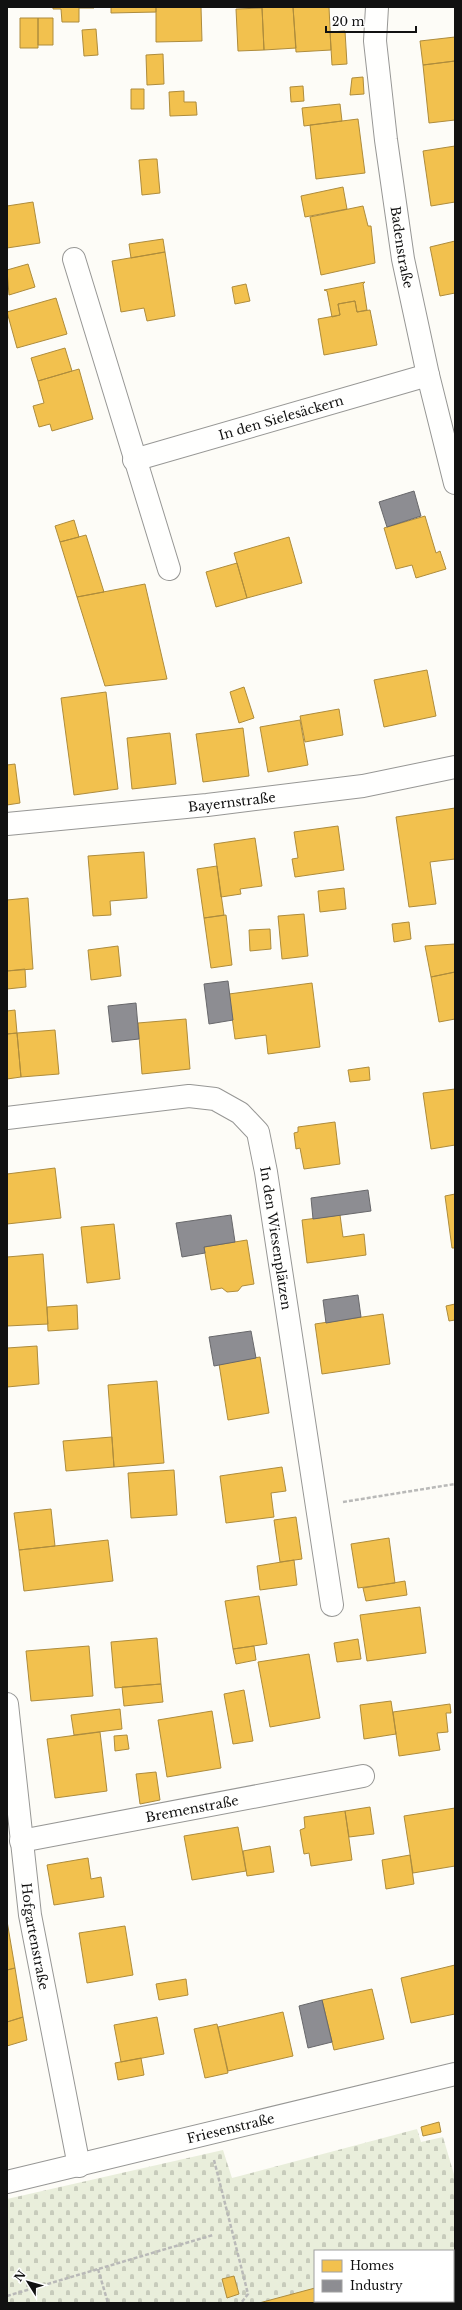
<svg xmlns="http://www.w3.org/2000/svg" width="462" height="2310" font-family="'Libre Baskerville',serif">
	<style>
		.cemetery { fill: url(#cemetery-stones); fill-rule: evenodd }
		.homes { fill: #f2c14e; stroke: #ae8c3c }
		.industry { fill: #8d8d92; stroke: #68686b }
		.lines { fill: none; stroke-linecap: round; stroke-linejoin: round }
		.minor-casing { stroke: #979795; stroke-width: 24 }
		.path { stroke: #b9b9b8; stroke-width: 2.5; stroke-dasharray: 4 2; stroke-linecap: butt }
		.minor { stroke: #fffffe; stroke-width: 22 }
		.labels { text-anchor: middle; dominant-baseline: central; stroke-width: 4; stroke-linejoin: round; paint-order: stroke }
		.street-label { font-size: 13px; fill: #111; stroke: #fff }
	</style>
	<defs>
		<pattern id="cemetery-stones" width="16" height="16" patternUnits="userSpaceOnUse"><rect width="16" height="16" fill="#e9eedb"/><path d="M2 7V4a2 2 0 0 1 4 0v3zM10 15v-3a2 2 0 0 1 4 0v3z" fill="#c7cbbb"/></pattern>
	</defs>
	<rect width="100%" height="100%" fill="#fdfcf7"/>
	<path class="cemetery" d="M 417,2129 L 421,2142 L 443,2137 L 455,2178 L 455,2303 L 7,2303 L 7,2199 L 223,2150 L 232,2178 ZM 315,2251 L 453,2251 L 453,2301 L 315,2301 Z"/>
	<path class="homes" d="M 53,7 L 94,7 L 94,8 L 79,8 L 79,22 L 62,22 L 61,9 L 53,9 Z
		M 111,7 L 156,7 L 156,12 L 111,13 Z
		M 156,7 L 201,7 L 202,41 L 156,42 Z
		M 262,7 L 293,7 L 296,48 L 264,50 Z
		M 293,7 L 329,7 L 331,50 L 296,52 Z
		M 262,8 L 264,50 L 238,51 L 236,9 Z
		M 20,18 L 38,18 L 38,48 L 20,48 Z
		M 38,18 L 53,18 L 53,45 L 38,45 Z
		M 96,29 L 98,55 L 84,56 L 82,30 Z
		M 345,31 L 347,64 L 332,65 L 330,32 Z
		M 455,37 L 455,61 L 423,65 L 420,41 Z
		M 163,54 L 164,84 L 147,85 L 146,55 Z
		M 455,61 L 455,120 L 429,123 L 423,65 Z
		M 363,77 L 364,94 L 350,95 L 352,78 Z
		M 303,86 L 304,101 L 291,102 L 290,87 Z
		M 131,89 L 144,89 L 144,109 L 131,109 Z
		M 184,91 L 184,102 L 196,102 L 197,115 L 170,116 L 169,92 Z
		M 340,104 L 342,121 L 304,126 L 302,108 Z
		M 358,119 L 365,173 L 316,179 L 310,125 Z
		M 455,146 L 455,202 L 431,206 L 423,151 Z
		M 153,159 L 157,159 L 160,193 L 142,195 L 139,160 Z
		M 343,187 L 347,209 L 305,217 L 301,196 Z
		M 33,202 L 40,243 L 7,248 L 7,206 Z
		M 363,206 L 368,226 L 371,226 L 375,263 L 321,275 L 310,217 Z
		M 163,239 L 165,252 L 131,258 L 129,244 Z
		M 455,241 L 455,293 L 440,296 L 430,247 Z
		M 165,252 L 175,316 L 147,321 L 144,308 L 121,312 L 112,261 Z
		M 28,264 L 35,287 L 9,295 L 7,270 Z
		M 365,282 L 363,284 L 367,310 L 357,312 L 355,301 L 338,304 L 340,315 L 332,317 L 327,291 L 324,290 Z
		M 246,284 L 250,301 L 235,304 L 232,287 Z
		M 56,298 L 67,334 L 17,348 L 7,312 Z
		M 355,301 L 357,312 L 370,310 L 377,345 L 324,355 L 318,319 L 340,315 L 338,304 Z
		M 65,348 L 72,371 L 38,381 L 31,358 Z
		M 79,369 L 93,419 L 52,431 L 50,424 L 39,427 L 33,406 L 44,403 L 38,381 Z
		M 425,516 L 436,553 L 440,551 L 446,569 L 416,578 L 412,565 L 396,569 L 384,528 Z
		M 74,520 L 79,537 L 60,542 L 55,526 Z
		M 86,535 L 104,592 L 77,597 L 60,542 Z
		M 289,537 L 302,583 L 247,598 L 234,553 Z
		M 237,563 L 247,598 L 216,607 L 206,572 Z
		M 145,584 L 167,679 L 105,686 L 77,597 Z
		M 427,670 L 436,716 L 384,727 L 374,680 Z
		M 244,687 L 254,718 L 239,723 L 230,692 Z
		M 106,692 L 118,789 L 74,795 L 61,698 Z
		M 339,709 L 343,735 L 305,742 L 300,716 Z
		M 300,720 L 308,765 L 268,772 L 260,727 Z
		M 243,728 L 249,776 L 203,782 L 196,734 Z
		M 170,733 L 176,784 L 132,789 L 127,738 Z
		M 15,764 L 20,803 L 7,805 L 7,765 Z
		M 455,808 L 455,859 L 430,862 L 436,904 L 409,907 L 396,817 Z
		M 338,826 L 344,870 L 295,877 L 292,859 L 298,858 L 294,832 Z
		M 255,838 L 262,886 L 240,889 L 241,894 L 221,897 L 214,844 Z
		M 144,852 L 147,898 L 110,901 L 111,915 L 93,916 L 88,856 Z
		M 217,866 L 224,915 L 204,918 L 197,869 Z
		M 344,888 L 346,909 L 320,912 L 318,891 Z
		M 28,898 L 33,969 L 7,971 L 7,900 Z
		M 304,914 L 308,956 L 282,959 L 278,916 Z
		M 226,915 L 232,965 L 211,968 L 204,918 Z
		M 409,922 L 411,939 L 394,942 L 392,924 Z
		M 270,929 L 271,949 L 250,951 L 249,930 Z
		M 455,944 L 455,972 L 431,977 L 425,946 Z
		M 118,946 L 121,976 L 91,980 L 88,950 Z
		M 25,969 L 26,987 L 7,989 L 7,971 Z
		M 455,972 L 455,1019 L 439,1022 L 431,977 Z
		M 312,983 L 320,1047 L 268,1054 L 266,1035 L 235,1039 L 229,994 Z
		M 15,1010 L 17,1033 L 7,1034 L 7,1011 Z
		M 186,1019 L 190,1069 L 142,1074 L 138,1023 Z
		M 55,1030 L 59,1074 L 21,1077 L 17,1033 Z
		M 17,1033 L 21,1077 L 7,1079 L 7,1034 Z
		M 369,1067 L 370,1080 L 350,1082 L 348,1070 Z
		M 455,1089 L 455,1145 L 431,1149 L 423,1093 Z
		M 335,1122 L 340,1164 L 304,1169 L 300,1148 L 296,1149 L 294,1133 L 298,1132 L 298,1127 Z
		M 55,1168 L 61,1218 L 7,1224 L 7,1174 Z
		M 455,1194 L 455,1248 L 452,1248 L 445,1196 Z
		M 340,1215 L 343,1237 L 364,1234 L 366,1255 L 307,1263 L 302,1220 Z
		M 114,1224 L 120,1279 L 87,1283 L 81,1227 Z
		M 247,1240 L 254,1284 L 242,1286 L 238,1291 L 227,1292 L 222,1288 L 211,1290 L 204,1247 Z
		M 43,1254 L 48,1324 L 7,1326 L 7,1257 Z
		M 455,1304 L 455,1320 L 449,1321 L 446,1306 Z
		M 77,1305 L 78,1329 L 48,1331 L 47,1307 Z
		M 383,1314 L 390,1364 L 322,1374 L 315,1324 Z
		M 37,1346 L 39,1384 L 7,1387 L 7,1348 Z
		M 260,1357 L 269,1413 L 228,1420 L 219,1364 Z
		M 157,1381 L 164,1463 L 114,1467 L 108,1385 Z
		M 112,1437 L 114,1467 L 66,1471 L 63,1441 Z
		M 282,1467 L 286,1491 L 271,1493 L 274,1517 L 226,1523 L 220,1476 Z
		M 174,1470 L 177,1515 L 131,1518 L 128,1473 Z
		M 51,1509 L 55,1546 L 19,1550 L 14,1513 Z
		M 296,1517 L 302,1559 L 280,1562 L 274,1520 Z
		M 389,1538 L 395,1583 L 358,1588 L 351,1544 Z
		M 108,1540 L 113,1581 L 24,1591 L 19,1550 Z
		M 294,1560 L 297,1585 L 260,1590 L 257,1566 Z
		M 405,1581 L 407,1595 L 366,1601 L 363,1588 Z
		M 259,1596 L 267,1644 L 233,1649 L 225,1601 Z
		M 420,1607 L 426,1653 L 367,1661 L 360,1615 Z
		M 157,1638 L 161,1684 L 115,1688 L 111,1642 Z
		M 358,1639 L 361,1659 L 337,1662 L 334,1643 Z
		M 89,1646 L 93,1696 L 31,1701 L 26,1651 Z
		M 254,1646 L 256,1660 L 236,1664 L 233,1649 Z
		M 309,1654 L 320,1718 L 270,1727 L 258,1662 Z
		M 161,1684 L 163,1702 L 124,1706 L 122,1687 Z
		M 244,1690 L 253,1741 L 233,1744 L 224,1694 Z
		M 391,1701 L 396,1734 L 364,1739 L 360,1705 Z
		M 450,1704 L 451,1713 L 446,1713 L 448,1732 L 437,1733 L 440,1750 L 399,1756 L 393,1712 Z
		M 120,1709 L 122,1729 L 74,1735 L 71,1715 Z
		M 212,1711 L 221,1768 L 167,1777 L 158,1720 Z
		M 100,1732 L 107,1791 L 55,1798 L 47,1739 Z
		M 127,1735 L 129,1749 L 115,1751 L 114,1736 Z
		M 156,1772 L 160,1800 L 140,1804 L 136,1774 Z
		M 370,1807 L 374,1834 L 349,1837 L 345,1811 Z
		M 455,1808 L 455,1866 L 413,1873 L 404,1816 Z
		M 345,1811 L 352,1860 L 311,1866 L 309,1853 L 304,1854 L 300,1830 L 305,1828 L 304,1817 Z
		M 238,1827 L 246,1871 L 192,1880 L 184,1836 Z
		M 270,1846 L 274,1872 L 247,1876 L 243,1851 Z
		M 410,1855 L 414,1884 L 386,1889 L 382,1860 Z
		M 88,1858 L 91,1879 L 101,1877 L 104,1897 L 54,1905 L 47,1865 Z
		M 7,1921 L 15,1968 L 7,1970 Z
		M 125,1926 L 133,1975 L 87,1983 L 79,1933 Z
		M 455,1965 L 455,2014 L 411,2023 L 401,1978 Z
		M 15,1968 L 23,2017 L 7,2022 L 7,1970 Z
		M 186,1979 L 188,1995 L 159,2000 L 156,1984 Z
		M 372,1989 L 384,2039 L 334,2050 L 322,2000 Z
		M 283,2012 L 293,2056 L 228,2071 L 218,2027 Z
		M 23,2017 L 27,2040 L 7,2046 L 7,2022 Z
		M 157,2017 L 164,2054 L 121,2062 L 114,2025 Z
		M 217,2024 L 228,2073 L 205,2078 L 194,2029 Z
		M 141,2058 L 144,2075 L 118,2080 L 115,2063 Z
		M 439,2122 L 441,2132 L 423,2136 L 421,2127 Z
		M 234,2276 L 239,2294 L 227,2298 L 222,2279 Z
		M 315,2288 L 315,2301 L 335,2301 L 336,2303 L 259,2303 Z"/>
	<path class="industry" d="M 414,491 L 421,516 L 387,527 L 379,502 Z
		M 228,981 L 233,1020 L 209,1024 L 204,984 Z
		M 136,1003 L 139,1039 L 112,1042 L 108,1006 Z
		M 368,1190 L 371,1211 L 313,1219 L 311,1198 Z
		M 231,1215 L 235,1242 L 204,1247 L 205,1253 L 182,1257 L 176,1223 Z
		M 358,1295 L 361,1317 L 326,1323 L 323,1300 Z
		M 251,1331 L 256,1358 L 214,1366 L 209,1337 Z
		M 322,2000 L 332,2042 L 308,2048 L 299,2006 Z"/>
	<g class="lines">
		<defs>
			<g id="minor">
				<path id="s1" d="M 377,7 L 375,41 L 386,140 L 403,259 L 428,375 L 455,483"/>
				<path d="M 74,259 L 169,569"/>
				<path id="s2" d="M 134,460 L 428,375"/>
				<path id="s3" d="M 7,824 L 207,805 L 363,786 L 455,767"/>
				<path id="s4" d="M 7,1118 L 189,1096 L 215,1099 L 240,1113 L 258,1132 L 266,1172 L 332,1605"/>
				<path id="s5" d="M 7,1704 L 30,1915 L 79,2166"/>
				<path id="s6" d="M 21,1841 L 363,1776"/>
				<path id="s7" d="M 7,2182 L 455,2074"/>
			</g>
		</defs>
		<use href="#minor" class="minor-casing"/>
		<path class="path" d="M 343,1502 L 455,1484
			M 214,2160 L 248,2294 L 241,2303
			M 98,2269 L 108,2303
			M 7,2296 L 213,2235"/>
		<use href="#minor" class="minor"/>
	</g>
	<g class="labels">
		<g class="street-label">
			<text stroke="none"><textPath href="#s1" startOffset="242">Badenstraße</textPath></text>
			<text stroke="none"><textPath href="#s2" startOffset="153">In den Sielesäckern</textPath></text>
			<text stroke="none"><textPath href="#s3" startOffset="226">Bayernstraße</textPath></text>
			<text stroke="none"><textPath href="#s4" startOffset="372">In den Wiesenplätzen</textPath></text>
			<text stroke="none"><textPath href="#s6" startOffset="174">Bremenstraße</textPath></text>
			<text stroke="none"><textPath href="#s5" startOffset="234">Hofgartenstraße</textPath></text>
			<text stroke="none"><textPath href="#s7" startOffset="230">Friesenstraße</textPath></text>
		</g>
	</g>
	<rect width="462" height="2310" fill="none" stroke="#111111" stroke-width="16"/>
	<rect x="314" y="2250" width="140" height="52" fill="#ffffff" stroke="#a0a0a0"/>
	<rect x="322" y="2260" width="20" height="12" fill="#f2c14e" stroke="#a0a0a0"/>
	<text x="350" y="2270" font-size="12" fill="#111111">Homes</text>
	<rect x="322" y="2280" width="20" height="12" fill="#8d8d92" stroke="#a0a0a0"/>
	<text x="350" y="2290" font-size="12" fill="#111111">Industry</text>
	<g transform="translate(28 2282) rotate(307)" stroke="#ffffff" stroke-width="3" paint-order="stroke">
	<path d="M0-3L7 15L0 10L-7 15Z" fill="#111111"/>
	<text y="-6" font-size="11" font-weight="bold" text-anchor="middle" fill="#111111">N</text>
	</g>
	<path d="M326 26v6h90v-6" fill="none" stroke="#111111" stroke-width="2"/>
	<text x="332" y="26" font-size="12" fill="#111111" stroke="#ffffff" stroke-width="3" paint-order="stroke">20 m</text>
</svg>
